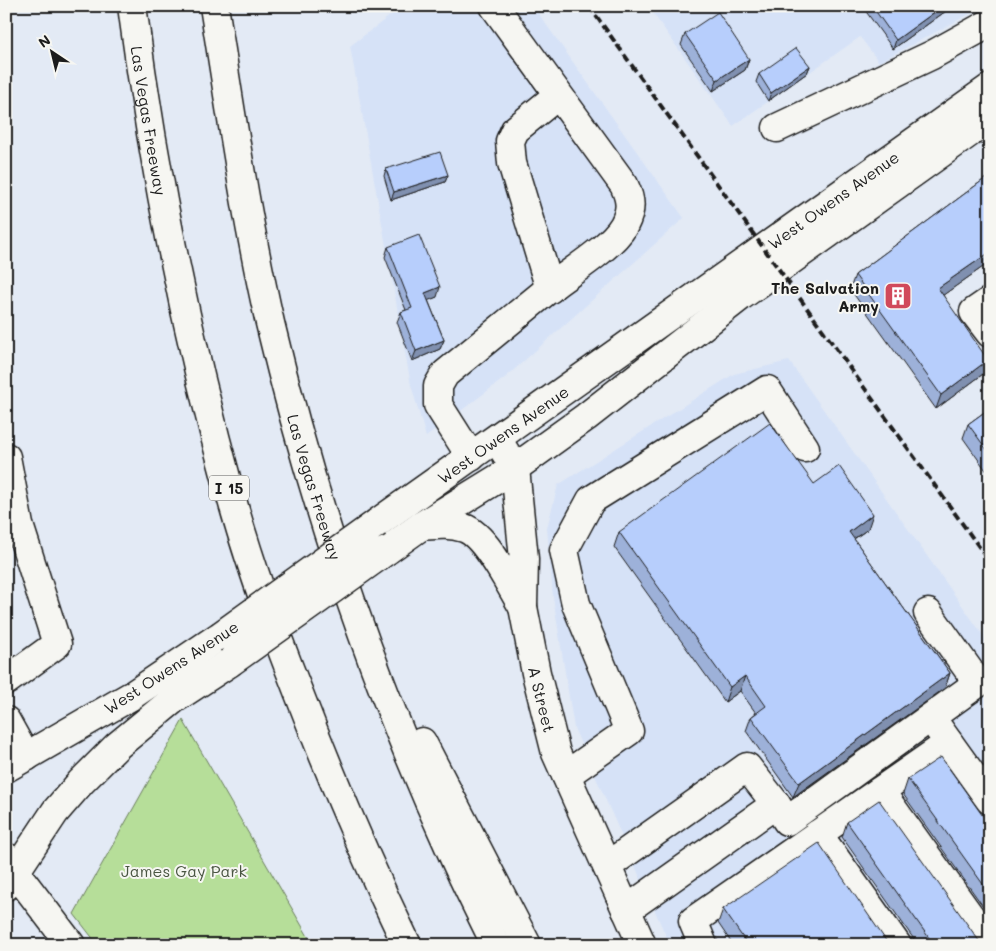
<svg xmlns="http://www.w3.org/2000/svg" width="996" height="951" font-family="Mali,sans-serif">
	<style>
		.built { fill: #d6e2f7 }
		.green { fill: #b6de99; stroke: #697d5a }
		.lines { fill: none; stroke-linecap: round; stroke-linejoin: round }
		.minor-casing { stroke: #1c1c1c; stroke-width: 31 }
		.major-casing { stroke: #1c1c1c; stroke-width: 31 }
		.highway-casing { stroke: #1c1c1c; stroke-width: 31 }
		.minor { stroke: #f6f6f2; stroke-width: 28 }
		.major { stroke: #f6f6f2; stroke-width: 28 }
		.highway { stroke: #f6f6f2; stroke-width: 28 }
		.rail { stroke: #1c1c1c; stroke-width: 4; stroke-dasharray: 8 4; stroke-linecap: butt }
		.major-bridge-casing { stroke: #1c1c1c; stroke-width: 31; stroke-linecap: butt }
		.major-bridge { stroke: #f6f6f2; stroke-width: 28 }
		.wall { fill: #9db1d9; stroke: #1c1c1c }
		.shaded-wall { fill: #8090b0; stroke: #1c1c1c }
		.building { fill: #b7cefc; stroke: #1c1c1c }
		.labels { text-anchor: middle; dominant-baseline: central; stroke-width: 4; stroke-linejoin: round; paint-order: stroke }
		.shield { fill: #f6f6f2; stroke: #5d5d5c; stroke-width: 1 }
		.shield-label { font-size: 15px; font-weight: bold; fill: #1c1c1c }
		.street-label { font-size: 16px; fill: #1c1c1c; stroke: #f6f6f2 }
		.poi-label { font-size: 16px; font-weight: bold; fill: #1c1c1c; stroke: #f6f6f2; text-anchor: end }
		.park-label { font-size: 16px; fill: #4a5642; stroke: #f6f6f2 }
	</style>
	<rect width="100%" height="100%" fill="#e3eaf5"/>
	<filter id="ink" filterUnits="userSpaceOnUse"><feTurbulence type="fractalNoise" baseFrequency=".02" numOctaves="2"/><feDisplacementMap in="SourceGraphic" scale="10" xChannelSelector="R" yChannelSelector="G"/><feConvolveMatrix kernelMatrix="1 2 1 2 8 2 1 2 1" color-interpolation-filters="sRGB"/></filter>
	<g filter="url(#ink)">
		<path class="built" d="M 403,6 L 533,6 L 684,218 L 506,377 L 426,437 L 411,385 L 350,46 Z
			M 648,6 L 985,6 L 879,62 L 860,37 L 733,126 Z
			M 789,361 L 990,645 L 990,945 L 670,945 L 574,728 L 553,597 L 547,528 L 558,485 L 734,374 Z"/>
		<path class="green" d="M 183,720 L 313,945 L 98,945 L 74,914 Z"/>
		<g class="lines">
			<defs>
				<g id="minor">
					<path d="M 777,128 L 932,55 L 990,23"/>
					<path d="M 550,289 L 512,163 L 510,141 L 515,130 L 558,95"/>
					<path d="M 990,301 L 974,312 L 990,333"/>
					<path id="s1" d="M 497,439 L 515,468 L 524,559 L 523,607 L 536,673 L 556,753 L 642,945"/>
					<path d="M 6,457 L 19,525 L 57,644 L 6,681"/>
					<path d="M 471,457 L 438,405 L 438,386 L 445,374 C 482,344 518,314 555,284 C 575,269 612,246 624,225 C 632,209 631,200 624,185 L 494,6"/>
					<path d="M 6,721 L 26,757"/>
					<path d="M 939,729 L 990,800"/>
					<path d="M 566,775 L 629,731 L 576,604 L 564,550 L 591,500 L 767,390 L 805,448"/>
					<path d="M 880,791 L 990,944"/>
					<path d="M 776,804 L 787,821 L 978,683 L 928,613"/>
					<path d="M 818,834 L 897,945"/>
					<path d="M 6,857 L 16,873 L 71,945"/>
					<path d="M 607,866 L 747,767 L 776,804 L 626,910"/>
					<path d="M 703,945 L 693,921 L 949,743"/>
				</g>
				<g id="major">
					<path id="s2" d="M 377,523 L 990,88"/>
					<path d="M 421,526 C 435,525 450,523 464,528 C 486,535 510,586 523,607"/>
					<path d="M 386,551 L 421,526 L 515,468 L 586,417 L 741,296 L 990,118"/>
					<path d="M 6,768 L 131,696 L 220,636"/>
					<path d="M 6,886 L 55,812 L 81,782 L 117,746 L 174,699 L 229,663"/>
				</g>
				<g id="highway">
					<path id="s3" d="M 132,6 C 154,172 187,338 232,500 C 250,564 273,628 298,691 C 331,777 367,862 407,945"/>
					<path id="s4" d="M 214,6 C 231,112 246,218 270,323 C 313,503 374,683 451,851 C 465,883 481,914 496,945"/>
					<path d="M 422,742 L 527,945"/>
				</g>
			</defs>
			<use href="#minor" class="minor-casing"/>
			<use href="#major" class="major-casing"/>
			<use href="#highway" class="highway-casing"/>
			<use href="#minor" class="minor"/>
			<use href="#major" class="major"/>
			<use href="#highway" class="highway"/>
			<path class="rail" d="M 589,6 L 990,562"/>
			<defs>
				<path id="major-bridge" d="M 220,636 L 377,523
					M 229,663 L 386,551"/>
			</defs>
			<use href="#major-bridge" class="major-bridge-casing"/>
			<use href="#major-bridge" class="major-bridge"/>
		</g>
		<path class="wall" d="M 862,6 L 947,6 L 946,11 L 893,49 Z
			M 685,34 L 749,59 L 745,70 L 713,91 L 681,45 Z
			M 810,66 L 807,73 L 768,101 L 756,82 L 759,74 Z
			M 386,169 L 448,175 L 445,182 L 391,200 L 384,176 Z
			M 990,175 L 990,262 L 943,295 L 983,374 L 936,409 L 850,289 L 855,275 Z
			M 388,247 L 437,297 L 428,300 L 444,340 L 440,349 L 412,361 L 397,322 L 401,312 L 406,310 L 385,257 Z
			M 990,408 L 990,476 L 963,438 L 968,424 Z
			M 814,484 L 868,529 L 854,539 L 950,673 L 945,688 L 793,797 L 746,731 L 751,717 L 756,713 L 740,691 L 725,702 L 614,547 L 619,532 Z
			M 908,779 L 990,826 L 990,916 L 903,794 Z
			M 847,822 L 982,945 L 918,945 L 842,837 Z
			M 723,909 L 889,945 L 733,945 L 718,923 Z"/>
		<path class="shaded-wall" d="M 943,6 L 947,6 L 946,11 L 893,49 L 896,40 Z
			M 749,59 L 745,70 L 713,91 L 717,80 Z
			M 810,66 L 807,73 L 768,101 L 771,93 Z
			M 448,175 L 445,182 L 391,200 L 394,192 Z
			M 990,252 L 990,262 L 932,303 L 938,288 Z
			M 440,287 L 437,297 L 422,303 L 425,293 Z
			M 444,340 L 440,349 L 412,361 L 416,351 Z
			M 988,360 L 983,374 L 936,409 L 941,395 Z
			M 873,514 L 868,529 L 843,546 L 849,532 Z
			M 950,673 L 945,688 L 793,797 L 799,783 Z
			M 745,676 L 740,691 L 725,702 L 730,687 Z"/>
		<path class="building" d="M 872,6 L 943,6 L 896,40 Z
			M 718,12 L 749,59 L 717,80 L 685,34 Z
			M 796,48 L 810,66 L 771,93 L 759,74 Z
			M 440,152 L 448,175 L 394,192 L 386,169 Z
			M 990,175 L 990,252 L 938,288 L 988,360 L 941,395 L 855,275 Z
			M 419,235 L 440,287 L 425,293 L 444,340 L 416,351 L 401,312 L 412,308 L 388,247 Z
			M 990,408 L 990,454 L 968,424 Z
			M 770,423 L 814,484 L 839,466 L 873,514 L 849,532 L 950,673 L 799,783 L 751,717 L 766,706 L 745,676 L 730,687 L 619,532 Z
			M 941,757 L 990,826 L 990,894 L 908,779 Z
			M 879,800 L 982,945 L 934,945 L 847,822 Z
			M 819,843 L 889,945 L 748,945 L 723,909 Z"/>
	</g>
	<defs>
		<symbol id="building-square" viewBox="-11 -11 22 22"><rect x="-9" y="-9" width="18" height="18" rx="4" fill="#d1495b" stroke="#f6f6f2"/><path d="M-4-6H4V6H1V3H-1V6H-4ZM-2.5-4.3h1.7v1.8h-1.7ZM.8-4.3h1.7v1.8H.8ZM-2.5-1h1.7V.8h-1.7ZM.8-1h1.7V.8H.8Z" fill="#fff"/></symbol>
	</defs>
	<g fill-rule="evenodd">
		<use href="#building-square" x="882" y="280" width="32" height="32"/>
	</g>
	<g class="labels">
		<rect class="shield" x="209" y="475.5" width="40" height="25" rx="4"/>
		<g class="shield-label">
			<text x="229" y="488">I 15</text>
		</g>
		<g class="street-label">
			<text stroke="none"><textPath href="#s3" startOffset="116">Las Vegas Freeway</textPath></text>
			<text stroke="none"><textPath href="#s2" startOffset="559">West Owens Avenue</textPath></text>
			<text stroke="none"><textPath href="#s2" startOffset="154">West Owens Avenue</textPath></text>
			<text stroke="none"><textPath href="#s4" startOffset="492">Las Vegas Freeway</textPath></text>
			<text transform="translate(171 667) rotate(-33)">West Owens Avenue</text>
			<text stroke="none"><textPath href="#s1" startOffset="268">A Street</textPath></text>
		</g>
		<g class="poi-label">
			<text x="879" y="287">The Salvation<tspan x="879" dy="18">Army</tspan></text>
		</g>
		<g class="park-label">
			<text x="184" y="870">James Gay Park</text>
		</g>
	</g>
	<rect width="996" height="951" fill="none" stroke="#f6f6f2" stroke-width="25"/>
	<rect x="12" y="12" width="971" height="926" fill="none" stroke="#1c1c1c" stroke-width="2" filter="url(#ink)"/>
	<g transform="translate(52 52) rotate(325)" stroke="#f6f6f2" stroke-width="4" paint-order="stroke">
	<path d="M0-4L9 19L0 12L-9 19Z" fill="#1c1c1c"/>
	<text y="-8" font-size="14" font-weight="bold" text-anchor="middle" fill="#1c1c1c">N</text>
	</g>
</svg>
